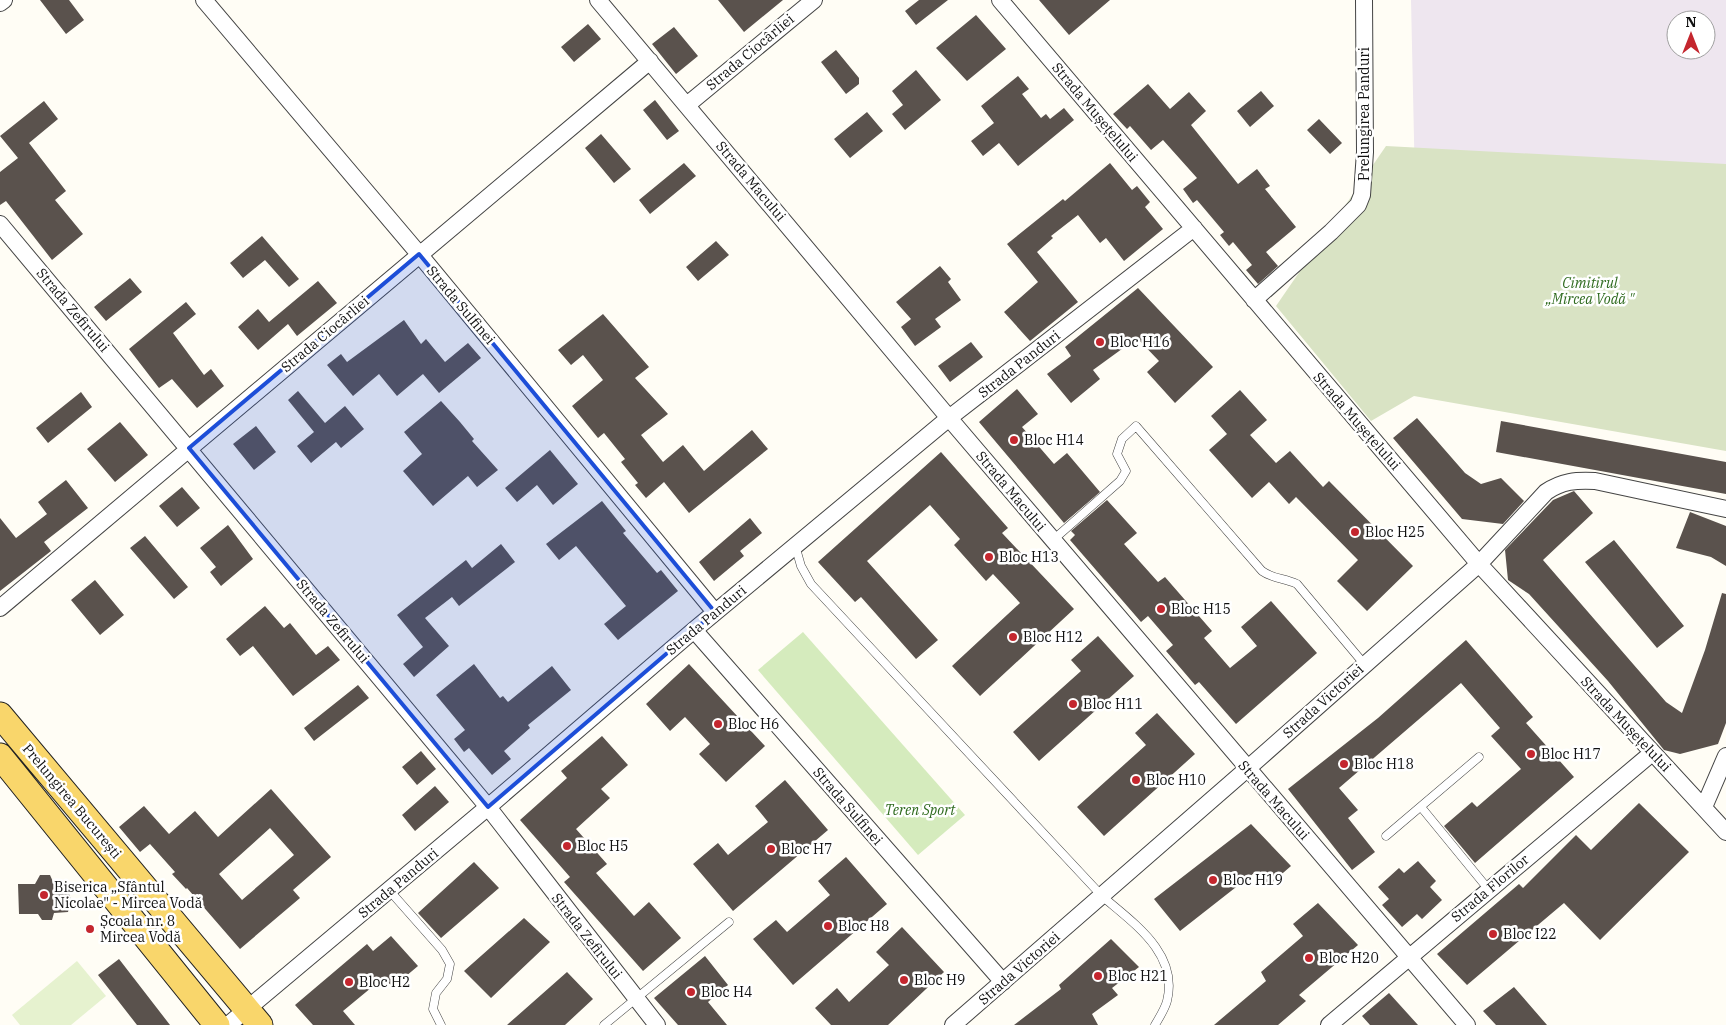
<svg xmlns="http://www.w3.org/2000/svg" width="1726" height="1025" font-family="'IBM Plex Serif',serif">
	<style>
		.industrial { fill: #eee6ef; fill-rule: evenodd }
		.green { fill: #d5ebbd }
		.cemetery { fill: #d9e3c4 }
		.pitch { fill: #e6f2cf }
		.building { fill: #5a524d; fill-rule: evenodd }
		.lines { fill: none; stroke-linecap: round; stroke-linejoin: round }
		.lane-casing { stroke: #444; stroke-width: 9 }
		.street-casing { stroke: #444; stroke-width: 18 }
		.primary-casing { stroke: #222; stroke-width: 27 }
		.lane { stroke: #fff; stroke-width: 8 }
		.street { stroke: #fff; stroke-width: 16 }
		.primary { stroke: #f9d66b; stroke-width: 25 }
		.marked { fill: #1d4ed8; fill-opacity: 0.2; stroke: #1d4ed8; stroke-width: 4; stroke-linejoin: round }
		.poi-dot { fill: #c4262e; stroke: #fff; stroke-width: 2 }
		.labels { text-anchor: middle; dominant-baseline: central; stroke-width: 5; stroke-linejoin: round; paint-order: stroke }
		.street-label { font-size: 14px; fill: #111; stroke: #fff }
		.park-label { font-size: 14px; font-style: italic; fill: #2f6b1f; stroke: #fff }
		.poi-label { font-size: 14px; fill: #111; stroke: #fff; text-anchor: start }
	</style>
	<rect width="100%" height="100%" fill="#fffdf5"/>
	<path class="industrial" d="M 1411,0 L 1726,0 L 1726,419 L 1415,185 ZM 1676,20 L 1706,20 L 1706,50 L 1676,50 Z"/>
	<path class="green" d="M 803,632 L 965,815 L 918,855 L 758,670 Z"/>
	<path class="cemetery" d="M 1386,146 L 1726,164 L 1726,451 L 1414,396 L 1371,421 L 1276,306 Z"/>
	<path class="pitch" d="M 77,961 L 106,996 L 71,1025 L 20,1025 L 12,1015 Z"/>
	<path class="building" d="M 40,0 L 69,0 L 84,20 L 66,34 Z
		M 718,0 L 783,0 L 744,32 Z
		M 919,0 L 948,0 L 916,25 L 905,11 Z
		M 1039,0 L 1110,0 L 1069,35 Z
		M 976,15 L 1006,49 L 967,81 L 936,48 Z
		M 588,24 L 601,39 L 574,62 L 561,47 Z
		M 674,27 L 698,56 L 676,74 L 652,44 Z
		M 836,50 L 859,78 L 859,84 L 846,94 L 821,62 Z
		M 916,70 L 941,100 L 905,130 L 892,114 L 903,105 L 892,91 Z
		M 1018,76 L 1029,89 L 1022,94 L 1041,118 L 1046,114 L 1050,119 L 1064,108 L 1074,120 L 1018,166 L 999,143 L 983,156 L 971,141 L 994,123 L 981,106 Z
		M 1148,84 L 1170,109 L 1189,92 L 1206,111 L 1191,125 L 1238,184 L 1257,169 L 1270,186 L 1265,189 L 1296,227 L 1266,252 L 1278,266 L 1258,284 L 1246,270 L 1252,265 L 1233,242 L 1229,246 L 1220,235 L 1224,232 L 1197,200 L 1193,203 L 1183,189 L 1197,178 L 1163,140 L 1151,150 L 1130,126 L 1127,129 L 1113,114 Z
		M 1261,91 L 1274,106 L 1250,127 L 1237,111 Z
		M 655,100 L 679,131 L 667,140 L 643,110 Z
		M 44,101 L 58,119 L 29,143 L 66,191 L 55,200 L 83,234 L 52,260 L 6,201 L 0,205 L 0,172 L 18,158 L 0,136 Z
		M 867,112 L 883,131 L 850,158 L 834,139 Z
		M 1319,119 L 1342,143 L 1330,154 L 1307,130 Z
		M 601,134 L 631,169 L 614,183 L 585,148 Z
		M 684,163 L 696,176 L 650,214 L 639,200 Z
		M 1110,163 L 1132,190 L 1137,186 L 1150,202 L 1145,207 L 1163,229 L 1124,261 L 1106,238 L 1100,243 L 1078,215 L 1051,236 L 1053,238 L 1037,252 L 1078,302 L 1030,341 L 1004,312 L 1038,282 L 1007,244 L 1063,199 L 1065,201 Z
		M 262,236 L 299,279 L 289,287 L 265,260 L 243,278 L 230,263 Z
		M 716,241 L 729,255 L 698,281 L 686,267 Z
		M 940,266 L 951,279 L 948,282 L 961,300 L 935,319 L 941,327 L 915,346 L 901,327 L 911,319 L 896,302 Z
		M 130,278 L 142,292 L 106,321 L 94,307 Z
		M 318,281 L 337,303 L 297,336 L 288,324 L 258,350 L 238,327 L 258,309 L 269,322 Z
		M 1138,288 L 1213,367 L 1175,403 L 1147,372 L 1159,361 L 1137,338 L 1093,370 L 1100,379 L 1071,403 L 1047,374 L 1071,356 L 1065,347 Z
		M 186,302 L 196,314 L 173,333 L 204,375 L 211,369 L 224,386 L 197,408 L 172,379 L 159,388 L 129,349 Z
		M 603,314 L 649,367 L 635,378 L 668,414 L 641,435 L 663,462 L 683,445 L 704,471 L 752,430 L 768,449 L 689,513 L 664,482 L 646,498 L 635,485 L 638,483 L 621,462 L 625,459 L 604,433 L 598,438 L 572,406 L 603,380 L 583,355 L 571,365 L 558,350 Z
		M 404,320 L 421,344 L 426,339 L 445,362 L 468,343 L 481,358 L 439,393 L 423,374 L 397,396 L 379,374 L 353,396 L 327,365 L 341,354 L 347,362 Z
		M 971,342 L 983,357 L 950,382 L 938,366 Z
		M 1017,389 L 1038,414 L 1022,427 L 1054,464 L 1067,453 L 1100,492 L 1064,523 L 979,422 Z
		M 1240,390 L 1267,420 L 1250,435 L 1276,463 L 1290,451 L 1323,487 L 1329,481 L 1413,566 L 1367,611 L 1337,581 L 1358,560 L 1296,497 L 1289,504 L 1269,482 L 1252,498 L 1209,450 L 1227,434 L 1211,416 Z
		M 298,391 L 325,423 L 345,406 L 364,429 L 341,448 L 336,442 L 311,463 L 297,446 L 314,432 L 288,400 Z
		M 81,392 L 92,407 L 48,443 L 36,428 Z
		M 441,401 L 460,422 L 474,439 L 472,441 L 498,470 L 477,487 L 468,476 L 433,506 L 403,471 L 422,454 L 404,432 Z
		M 1417,418 L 1465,473 L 1481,484 L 1501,478 L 1524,501 L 1503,524 L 1462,519 L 1393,438 Z
		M 1501,421 L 1726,462 L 1726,494 L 1496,452 Z
		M 120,422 L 148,455 L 115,482 L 87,449 Z
		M 256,426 L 276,452 L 254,470 L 233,444 Z
		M 550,450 L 578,484 L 553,505 L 537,485 L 517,502 L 505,488 Z
		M 941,452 L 1008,528 L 1002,533 L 1074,609 L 980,696 L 952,666 L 1020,603 L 993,574 L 986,581 L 954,545 L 960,539 L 930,505 L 867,561 L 938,640 L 916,659 L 861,597 L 855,602 L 818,562 Z
		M 66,480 L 88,508 L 44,542 L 51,551 L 0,591 L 0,518 L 16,538 L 47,514 L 38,502 Z
		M 182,487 L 200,508 L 177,527 L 159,506 Z
		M 1574,491 L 1593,513 L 1543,560 L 1666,702 L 1682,713 L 1705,650 L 1722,593 L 1726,594 L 1726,723 L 1718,744 L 1680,754 L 1664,750 L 1608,681 L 1529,594 L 1508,580 L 1505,550 L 1553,500 Z
		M 1107,500 L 1137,533 L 1124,544 L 1158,582 L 1165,577 L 1212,631 L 1204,638 L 1230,668 L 1257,646 L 1241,627 L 1271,601 L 1317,653 L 1236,724 L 1199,682 L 1195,685 L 1166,651 L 1173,645 L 1148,616 L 1141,622 L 1070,540 L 1075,535 L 1071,531 Z
		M 602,501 L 626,531 L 623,533 L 657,573 L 661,570 L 678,591 L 618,640 L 604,624 L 626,606 L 576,546 L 559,560 L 546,544 Z
		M 1690,512 L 1726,526 L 1726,566 L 1711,557 L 1676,548 Z
		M 750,518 L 762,533 L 740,551 L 744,556 L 714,581 L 699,562 Z
		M 228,525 L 253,559 L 221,586 L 210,572 L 216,567 L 200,548 Z
		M 145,536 L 188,587 L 174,599 L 130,548 Z
		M 1614,540 L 1684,626 L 1657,648 L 1585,562 Z
		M 501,544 L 515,562 L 459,606 L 452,597 L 425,618 L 449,646 L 414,677 L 403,664 L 423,647 L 397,615 L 466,560 L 472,568 Z
		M 95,580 L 124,615 L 100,635 L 71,600 Z
		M 265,606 L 284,628 L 290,623 L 316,655 L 328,646 L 340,660 L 293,696 L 253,646 L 240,656 L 226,639 Z
		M 1098,636 L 1134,676 L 1039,761 L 1013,732 L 1081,671 L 1071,660 Z
		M 1466,640 L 1533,717 L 1526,723 L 1574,777 L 1475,863 L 1444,826 L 1472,802 L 1477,807 L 1521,769 L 1491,736 L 1500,728 L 1461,683 L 1339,788 L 1358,810 L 1348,818 L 1375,852 L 1352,870 L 1288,789 L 1378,718 Z
		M 474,664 L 500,698 L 503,696 L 508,702 L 552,666 L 571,690 L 528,725 L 530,728 L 504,751 L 511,759 L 492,775 L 469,748 L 464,752 L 454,739 L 465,730 L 436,695 Z
		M 689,664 L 765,746 L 726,782 L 699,754 L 710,744 L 685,717 L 670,731 L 646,704 Z
		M 358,685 L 369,698 L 314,741 L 304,728 Z
		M 1157,713 L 1195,754 L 1104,836 L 1077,807 L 1146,745 L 1135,733 Z
		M 602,736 L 628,765 L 601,789 L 610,798 L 576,829 L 607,864 L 596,873 L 634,916 L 649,902 L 681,938 L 643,971 L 564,882 L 570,877 L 520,820 L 567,778 L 561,771 Z
		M 421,751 L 436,769 L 417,785 L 402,767 Z
		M 785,780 L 828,830 L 733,911 L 693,864 L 718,843 L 728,855 L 768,822 L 755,806 Z
		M 435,786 L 449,802 L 415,831 L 402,815 Z
		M 271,789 L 331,857 L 293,890 L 300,898 L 240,949 L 187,888 L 186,889 L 172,874 L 175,872 L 150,844 L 140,852 L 119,827 L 144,806 L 169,834 L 195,811 L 218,837 ZM 270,828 L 294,855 L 242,900 L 219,874 Z
		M 1639,803 L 1689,852 L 1600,940 L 1564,903 L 1467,985 L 1437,954 L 1519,884 L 1523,888 L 1576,835 L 1591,850 Z
		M 1251,824 L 1291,866 L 1268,886 L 1254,873 L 1180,931 L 1154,899 Z
		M 846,857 L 887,904 L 793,985 L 753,939 L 776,920 L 787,932 L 830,895 L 818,881 Z
		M 1418,861 L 1436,881 L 1430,887 L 1442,900 L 1422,919 L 1417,914 L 1402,927 L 1382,905 L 1389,899 L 1378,887 L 1399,868 L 1404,873 Z
		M 474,862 L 499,888 L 441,938 L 418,913 Z
		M 40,875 L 50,875 L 54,884 L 68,890 L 71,900 L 68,912 L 54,913 L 52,920 L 42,920 L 38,914 L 19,914 L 18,884 L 35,884 Z
		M 1318,903 L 1358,945 L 1299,995 L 1306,1001 L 1278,1025 L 1214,1025 L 1266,981 L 1261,972 L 1303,936 L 1293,924 Z
		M 524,918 L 550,942 L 491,998 L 464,971 Z
		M 902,927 L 944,972 L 888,1025 L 831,1025 L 815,1008 L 837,988 L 849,1002 L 889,965 L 876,952 Z
		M 391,936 L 418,966 L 393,987 L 383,978 L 343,1011 L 355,1025 L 313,1025 L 295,1005 L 367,944 L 373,951 Z
		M 1111,939 L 1139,967 L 1112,988 L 1118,995 L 1092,1014 L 1098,1025 L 1014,1025 L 1061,989 L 1059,985 Z
		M 705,956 L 728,985 L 708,1002 L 727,1025 L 678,1025 L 654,998 Z
		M 119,959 L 170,1025 L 137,1025 L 98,975 Z
		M 567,972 L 593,999 L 565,1025 L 507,1025 Z
		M 1514,987 L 1547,1025 L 1496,1025 L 1483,1011 Z
		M 1389,993 L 1418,1025 L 1370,1025 L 1362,1016 Z"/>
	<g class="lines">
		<defs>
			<path id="lane" d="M 1053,540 L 1120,481 L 1126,471 L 1117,454 L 1122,439 L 1136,426 L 1262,571 C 1273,579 1284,578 1297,584 L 1365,665
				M 795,545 L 801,566 L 811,584 L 1102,896 C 1133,923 1179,953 1167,1001 C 1165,1009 1159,1018 1155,1025
				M 1421,807 L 1489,890
				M 1386,836 L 1479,757
				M 389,890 L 442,950 L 450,964 L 447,979 L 436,993 L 433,1009 L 441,1025
				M 604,1025 L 729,922"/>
			<path id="street" d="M 204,0 L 419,254 L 715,612
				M 598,0 L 949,418 L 1467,1025
				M 1000,0 L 1479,564 L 1726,832
				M 0,3 L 4,0
				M 687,105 L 814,0
				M 0,224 L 488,807 L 657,1025
				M 1254,300 L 1331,232 L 1358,205 L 1362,195 L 1365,152 L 1364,0
				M 0,608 L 650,61
				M 694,630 L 1003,982
				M 1704,807 L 1726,756
				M 228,1025 L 488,807 L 694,630 L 949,418 L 1194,228
				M 953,1025 L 1247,769 L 1479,564 L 1546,492 C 1562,481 1576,480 1595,481 L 1726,509
				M 1329,1025 L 1652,753"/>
			<path id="primary" d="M 0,715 L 260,1025
				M 0,756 L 217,1025"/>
		</defs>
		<use href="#lane" class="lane-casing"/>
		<use href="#street" class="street-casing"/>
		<use href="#primary" class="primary-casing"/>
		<use href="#lane" class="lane"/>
		<use href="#street" class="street"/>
		<use href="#primary" class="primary"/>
	</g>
	<path class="marked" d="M 419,254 L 715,612 L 488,807 L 189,448 Z"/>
	<g class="poi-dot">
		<circle cx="1100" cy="342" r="5"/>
		<circle cx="1014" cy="440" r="5"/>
		<circle cx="1355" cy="532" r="5"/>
		<circle cx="989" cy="557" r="5"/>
		<circle cx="1161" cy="609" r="5"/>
		<circle cx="1013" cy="637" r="5"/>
		<circle cx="1073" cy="704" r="5"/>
		<circle cx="718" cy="724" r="5"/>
		<circle cx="1531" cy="754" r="5"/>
		<circle cx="1344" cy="764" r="5"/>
		<circle cx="1136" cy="780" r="5"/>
		<circle cx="567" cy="846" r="5"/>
		<circle cx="771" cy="849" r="5"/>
		<circle cx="1213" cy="880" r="5"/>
		<circle cx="44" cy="895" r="5"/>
		<circle cx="828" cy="926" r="5"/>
		<circle cx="90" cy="929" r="5"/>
		<circle cx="1493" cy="934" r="5"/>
		<circle cx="1309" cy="958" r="5"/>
		<circle cx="1098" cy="976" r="5"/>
		<circle cx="904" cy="980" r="5"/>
		<circle cx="349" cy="982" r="5"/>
		<circle cx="691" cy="992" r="5"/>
	</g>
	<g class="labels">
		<g class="street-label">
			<text transform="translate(750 52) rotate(-40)">Strada Ciocârliei</text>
			<text transform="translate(1095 112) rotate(50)">Strada Mușețelului</text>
			<text transform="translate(1364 114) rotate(-90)">Prelungirea Panduri</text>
			<text transform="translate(751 181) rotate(50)">Strada Macului</text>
			<text transform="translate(461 305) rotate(50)">Strada Sulfinei</text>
			<text transform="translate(73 310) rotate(50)">Strada Zefirului</text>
			<text transform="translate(325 334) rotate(-40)">Strada Ciocârliei</text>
			<text transform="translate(1019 364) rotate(-38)">Strada Panduri</text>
			<text transform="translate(1357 421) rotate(49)">Strada Mușețelului</text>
			<text transform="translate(1011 491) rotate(50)">Strada Macului</text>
			<text transform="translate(706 620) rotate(-40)">Strada Panduri</text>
			<text transform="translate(333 621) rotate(50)">Strada Zefirului</text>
			<text transform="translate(1323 701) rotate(-42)">Strada Victoriei</text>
			<text transform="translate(1626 724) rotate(47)">Strada Mușețelului</text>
			<text transform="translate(1274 800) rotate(49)">Strada Macului</text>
			<text transform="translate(72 801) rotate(50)">Prelungirea București</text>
			<text transform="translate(848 806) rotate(49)">Strada Sulfinei</text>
			<text transform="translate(398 883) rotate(-40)">Strada Panduri</text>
			<text transform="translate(1490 888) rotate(-40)">Strada Florilor</text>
			<text transform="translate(587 936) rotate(52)">Strada Zefirului</text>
			<text transform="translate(1019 968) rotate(-41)">Strada Victoriei</text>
		</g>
		<g class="park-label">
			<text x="1590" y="283">Cimitirul<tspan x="1590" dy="16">„Mircea Vodă "</tspan></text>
			<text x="920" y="810">Teren Sport</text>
		</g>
		<g class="poi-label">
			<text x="1110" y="342">Bloc H16</text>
			<text x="1024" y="440">Bloc H14</text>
			<text x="1365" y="532">Bloc H25</text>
			<text x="999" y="557">Bloc H13</text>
			<text x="1171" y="609">Bloc H15</text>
			<text x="1023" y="637">Bloc H12</text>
			<text x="1083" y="704">Bloc H11</text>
			<text x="728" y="724">Bloc H6</text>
			<text x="1541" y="754">Bloc H17</text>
			<text x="1354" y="764">Bloc H18</text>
			<text x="1146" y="780">Bloc H10</text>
			<text x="577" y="846">Bloc H5</text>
			<text x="781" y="849">Bloc H7</text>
			<text x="1223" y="880">Bloc H19</text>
			<text x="54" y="887">Biserica „Sfântul<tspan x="54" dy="16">Nicolae" - Mircea Vodă</tspan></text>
			<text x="100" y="921">Școala nr. 8<tspan x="100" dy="16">Mircea Vodă</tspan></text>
			<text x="838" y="926">Bloc H8</text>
			<text x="1503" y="934">Bloc I22</text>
			<text x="1319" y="958">Bloc H20</text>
			<text x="1108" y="976">Bloc H21</text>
			<text x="914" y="980">Bloc H9</text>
			<text x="359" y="982">Bloc H2</text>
			<text x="701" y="992">Bloc H4</text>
		</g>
	</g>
	<g transform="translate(1691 35)"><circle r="24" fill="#ffffff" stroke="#a0a0a0"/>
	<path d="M0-4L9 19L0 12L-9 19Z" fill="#c4262e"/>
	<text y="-8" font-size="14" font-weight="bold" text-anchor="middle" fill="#111111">N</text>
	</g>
</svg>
